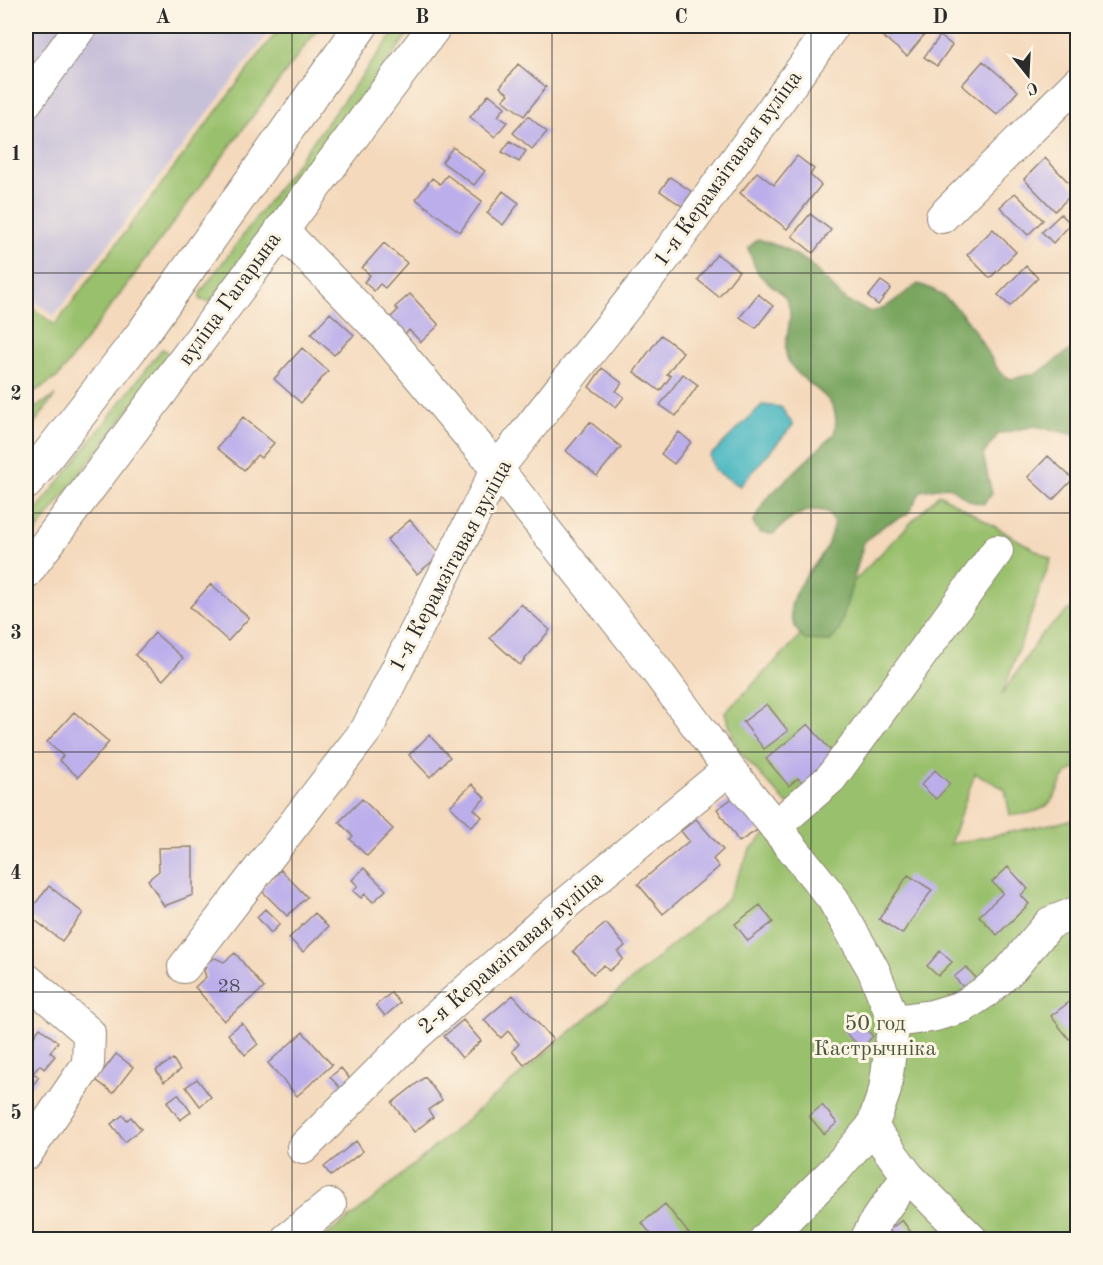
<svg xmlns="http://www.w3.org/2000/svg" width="1103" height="1265" font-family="'Old Standard TT',serif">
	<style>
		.industrial { fill: #c7c0d9 }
		.green { fill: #99c06c; stroke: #62764c; stroke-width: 1.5 }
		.forest { fill: #7aa660; stroke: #526846; stroke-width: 1.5 }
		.water { fill: #48b7c1; stroke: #3a7176; stroke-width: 1.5 }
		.building { fill: #bbaeeb }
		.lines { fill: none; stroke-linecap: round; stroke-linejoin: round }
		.minor-casing { stroke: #908274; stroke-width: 34 }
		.major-casing { stroke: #908274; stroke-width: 35 }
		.minor { stroke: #fff; stroke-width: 32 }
		.major { stroke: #fff; stroke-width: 33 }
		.grid { fill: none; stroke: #2b2b2b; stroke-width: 1.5; stroke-opacity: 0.55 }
		.labels { text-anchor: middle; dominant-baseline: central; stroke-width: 6; stroke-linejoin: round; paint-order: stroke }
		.number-label { font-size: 20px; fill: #4f4c5b }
		.street-label { font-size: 22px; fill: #2b2b2b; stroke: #fcf5e5 }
		.park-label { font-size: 22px; fill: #4c583e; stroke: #fcf5e5 }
		.neatline { fill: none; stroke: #2b2b2b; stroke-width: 2 }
		.grid-label { font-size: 20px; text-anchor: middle; font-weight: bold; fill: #2b2b2b }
	</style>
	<rect width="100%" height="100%" fill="#fcf5e5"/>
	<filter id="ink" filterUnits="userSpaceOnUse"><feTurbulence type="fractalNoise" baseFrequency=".0167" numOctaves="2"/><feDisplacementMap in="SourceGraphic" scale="12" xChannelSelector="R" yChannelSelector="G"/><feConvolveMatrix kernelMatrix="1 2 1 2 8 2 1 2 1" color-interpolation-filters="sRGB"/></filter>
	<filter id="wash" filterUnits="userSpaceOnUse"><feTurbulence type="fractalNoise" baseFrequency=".008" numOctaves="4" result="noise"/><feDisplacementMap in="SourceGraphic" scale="24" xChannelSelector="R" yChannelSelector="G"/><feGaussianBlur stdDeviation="1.35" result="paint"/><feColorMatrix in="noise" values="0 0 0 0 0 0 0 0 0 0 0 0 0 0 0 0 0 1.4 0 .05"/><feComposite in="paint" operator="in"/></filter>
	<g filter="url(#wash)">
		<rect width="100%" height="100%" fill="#f4d9bc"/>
		<path class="industrial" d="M 26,26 L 274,26 L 54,316 L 26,295 Z"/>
		<path class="green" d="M 281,26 L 320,26 L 58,377 L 26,397 L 26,303 L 55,325 Z
			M 399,26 L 414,26 L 210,302 L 200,300 L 200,293 Z
			M 162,349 L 167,351 L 169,357 L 26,545 L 26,524 Z
			M 55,396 L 26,434 L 26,413 Z
			M 939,494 L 1051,559 L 1002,695 L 1041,635 L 1077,603 L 1077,768 C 1048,776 1072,814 1010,815 L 1005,789 L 975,773 L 950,844 L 1077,819 L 1077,1239 L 320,1240 L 359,1211 L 727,899 L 750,850 L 791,808 L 738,750 L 725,713 Z"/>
		<path class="forest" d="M 758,239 L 784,248 L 808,262 L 846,301 L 871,312 L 884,308 L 918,284 C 959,295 979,338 1000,373 L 1011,379 L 1038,373 L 1077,345 L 1077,435 L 1035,426 L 998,434 L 983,455 L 992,494 L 983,504 L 970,501 L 948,486 L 921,491 L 908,514 L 885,525 L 864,542 L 839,631 L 830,641 L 805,640 C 771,606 806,580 825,550 C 829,543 831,532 834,523 L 828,512 C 805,505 789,519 773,534 L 760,533 L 753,523 L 765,500 L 834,434 C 845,393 805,390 789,362 C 778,344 798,320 786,299 C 780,289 766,283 759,274 C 754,267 751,256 748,248 Z"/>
		<path class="water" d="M 762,405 L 781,407 L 793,425 L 740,486 L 714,470 L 710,456 Z"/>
		<g id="blocks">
			<path class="building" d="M 890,26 L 927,26 L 930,28 L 907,56 L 882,36 Z
				M 940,36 L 952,45 L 937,66 L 924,57 Z
				M 983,61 L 1018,91 L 997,115 L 962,85 Z
				M 518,64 L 546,87 L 524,116 L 503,100 L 509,94 L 500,87 Z
				M 489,94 L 505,107 L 498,116 L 507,122 L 495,137 L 470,117 Z
				M 528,116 L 547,132 L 532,149 L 513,133 Z
				M 510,141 L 526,151 L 519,162 L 502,152 Z
				M 453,147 L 485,171 L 474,185 L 442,162 Z
				M 797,156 L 814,169 L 810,175 L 821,185 L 787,229 L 740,193 L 757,172 L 774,185 Z
				M 1045,158 L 1076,190 L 1055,211 L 1024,179 Z
				M 447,175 L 482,201 L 460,232 L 416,199 L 432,178 L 440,184 Z
				M 670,177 L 692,192 L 682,206 L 660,191 Z
				M 503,191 L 519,203 L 503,225 L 487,213 Z
				M 1015,193 L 1043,220 L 1028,235 L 1000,207 Z
				M 810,214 L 831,230 L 813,253 L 792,236 Z
				M 1061,214 L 1071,224 L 1053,243 L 1042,232 Z
				M 993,229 L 1016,252 L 990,278 L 967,255 Z
				M 384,243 L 407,263 L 385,288 L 380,284 L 374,291 L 364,282 L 370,275 L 362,268 Z
				M 717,254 L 739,271 L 719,297 L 698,280 Z
				M 1026,266 L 1038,278 L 1010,306 L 998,295 Z
				M 881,281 L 891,288 L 878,305 L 868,297 Z
				M 410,294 L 439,325 L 421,342 L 409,330 L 402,337 L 387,321 L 398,310 L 395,307 Z
				M 758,294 L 773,306 L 756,328 L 740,317 Z
				M 330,313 L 354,335 L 334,355 L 311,334 Z
				M 661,335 L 683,352 L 667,374 L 671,376 L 660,391 L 634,372 Z
				M 302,348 L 328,371 L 301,403 L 274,379 Z
				M 602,368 L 622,383 L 616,391 L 624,397 L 616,407 L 589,387 Z
				M 683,374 L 698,385 L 676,416 L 660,405 Z
				M 243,417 L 274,443 L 261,458 L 257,455 L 244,470 L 217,448 Z
				M 590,422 L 621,447 L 597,476 L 566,451 Z
				M 679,432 L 691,442 L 674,464 L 661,454 Z
				M 1048,456 L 1073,479 L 1053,500 L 1028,477 Z
				M 410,520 L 440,555 L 417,574 L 387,540 Z
				M 211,584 L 249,618 L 228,641 L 190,607 Z
				M 521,604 L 550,630 L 520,665 L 490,638 Z
				M 155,633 L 183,658 L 163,680 L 135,655 Z
				M 767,704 L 788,731 L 764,749 L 743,722 Z
				M 74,712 L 109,742 L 78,777 L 59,760 L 63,756 L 47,742 Z
				M 808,724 L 837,758 L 805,786 L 798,778 L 789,786 L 766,759 Z
				M 429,735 L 450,757 L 430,777 L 409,755 Z
				M 935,770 L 950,784 L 936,799 L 921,785 Z
				M 472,784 L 485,798 L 474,809 L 482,817 L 471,827 L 450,806 Z
				M 736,796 L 759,829 L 739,842 L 717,809 Z
				M 362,799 L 393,829 L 367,856 L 350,839 L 353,836 L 339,822 Z
				M 696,819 L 723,850 L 713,859 L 719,867 L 663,914 L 638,884 L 689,841 L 681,831 Z
				M 193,847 L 193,895 L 164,906 L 148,880 L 159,871 L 158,848 Z
				M 1008,867 L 1028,889 L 1021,895 L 1029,904 L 997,935 L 979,916 L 1003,893 L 992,882 Z
				M 364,868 L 386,890 L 373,902 L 365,894 L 361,898 L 353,891 L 358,886 L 352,880 Z
				M 281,870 L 307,897 L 287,916 L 261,890 Z
				M 908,875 L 932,890 L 902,934 L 879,919 Z
				M 49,886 L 83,913 L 62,941 L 27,914 Z
				M 760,905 L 773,922 L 748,941 L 735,924 Z
				M 265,909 L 280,924 L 271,933 L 257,917 Z
				M 315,913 L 328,927 L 303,952 L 289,938 Z
				M 606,923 L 625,946 L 618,952 L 623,959 L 609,971 L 604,965 L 593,974 L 573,951 Z
				M 940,951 L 952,962 L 938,976 L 927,966 Z
				M 235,953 L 264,988 L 224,1021 L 195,987 L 206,977 L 204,971 L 208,961 L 215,958 L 224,962 Z
				M 966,967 L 977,979 L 965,989 L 954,977 Z
				M 391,993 L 400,1003 L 385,1016 L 376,1005 Z
				M 513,995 L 553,1040 L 524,1065 L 512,1051 L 519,1044 L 508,1031 L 501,1038 L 484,1020 Z
				M 1072,1000 L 1078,1007 L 1078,1032 L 1069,1039 L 1051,1016 Z
				M 855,1019 L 873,1036 L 862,1048 L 843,1031 Z
				M 463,1020 L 481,1041 L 462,1058 L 444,1036 Z
				M 242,1023 L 258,1044 L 245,1055 L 228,1034 Z
				M 40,1028 L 58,1042 L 50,1052 L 55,1056 L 44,1069 L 40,1065 L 33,1073 L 39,1077 L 32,1086 L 27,1082 L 26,1084 L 26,1029 L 34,1036 Z
				M 303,1032 L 332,1065 L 297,1096 L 268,1063 Z
				M 116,1054 L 133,1067 L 113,1093 L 96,1080 Z
				M 173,1059 L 180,1070 L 164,1082 L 156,1070 Z
				M 341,1068 L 354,1084 L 344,1092 L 330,1077 Z
				M 425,1077 L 442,1100 L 428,1110 L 433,1117 L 414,1132 L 392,1103 Z
				M 197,1079 L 211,1097 L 200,1106 L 186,1087 Z
				M 178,1094 L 191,1112 L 180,1120 L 167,1102 Z
				M 822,1105 L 837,1123 L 824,1134 L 809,1116 Z
				M 123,1115 L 127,1120 L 131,1117 L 141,1129 L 125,1142 L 111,1124 Z
				M 356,1141 L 363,1151 L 331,1176 L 324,1167 Z
				M 665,1204 L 694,1240 L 656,1240 L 642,1223 Z
				M 902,1220 L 913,1235 L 908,1240 L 896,1240 L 889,1230 Z"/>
		</g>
	</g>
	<g filter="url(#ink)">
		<use href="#blocks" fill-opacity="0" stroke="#908274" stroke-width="1.5"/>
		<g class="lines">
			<defs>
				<path id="minor" d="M 26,102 L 81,26
					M 942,217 L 1078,82
					M 281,229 L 384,334 L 497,469 L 656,670 L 729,769 L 833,899 L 873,969 L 894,1021 L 885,1090 L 872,1127 L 835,1170 L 765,1240
					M 776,826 L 831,778 L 997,551
					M 184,967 L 367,729 L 497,469 L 669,252 L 833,26
					M 26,979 L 89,1033 L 88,1064 L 26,1154
					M 894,1021 L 932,1016 L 962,1007 L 988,990 L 1011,969 L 1050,923 L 1078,912
					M 303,1148 L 415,1036 L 552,915 L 729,769
					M 908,1176 L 972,1240
					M 286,1240 L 330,1205
					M 866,1240 L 877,1219 L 908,1176 L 872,1127"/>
				<path id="major" d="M 26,483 L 143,333 L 361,26
					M 26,572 L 435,26"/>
			</defs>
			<use href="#minor" class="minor-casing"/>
			<use href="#major" class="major-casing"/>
			<use href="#minor" class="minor"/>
			<use href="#major" class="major"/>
		</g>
	</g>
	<path class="grid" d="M 292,26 L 292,1240M 552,26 L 552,1240M 811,26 L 811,1240M 26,273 L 1078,273M 26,513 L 1078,513M 26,752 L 1078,752M 26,992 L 1078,992"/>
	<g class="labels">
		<g class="number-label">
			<text x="229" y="987">28</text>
		</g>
		<g class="street-label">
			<text transform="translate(728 169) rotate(-54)">1-я Керамзітавая вуліца</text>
			<text transform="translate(230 299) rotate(-54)">вуліца Гагарына</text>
			<text transform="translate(451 566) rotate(-62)">1-я Керамзітавая вуліца</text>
			<text transform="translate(511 953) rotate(-41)">2-я Керамзітавая вуліца</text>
		</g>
		<g class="park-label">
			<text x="875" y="1024">50 год<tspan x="875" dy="25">Кастрычніка</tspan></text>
		</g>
	</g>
	<rect width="1103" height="1265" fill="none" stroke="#fcf5e5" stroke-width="66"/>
	<g transform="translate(1028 75) rotate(162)" stroke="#fcf5e5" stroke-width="4.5" paint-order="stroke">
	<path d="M0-4.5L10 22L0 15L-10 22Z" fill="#2b2b2b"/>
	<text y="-9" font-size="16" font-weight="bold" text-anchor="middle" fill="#2b2b2b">С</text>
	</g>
	<rect x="33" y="33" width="1037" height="1199" class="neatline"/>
	<g class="grid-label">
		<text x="163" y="23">A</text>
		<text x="422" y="23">B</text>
		<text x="681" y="23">C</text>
		<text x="940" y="23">D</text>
		<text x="16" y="160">1</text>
		<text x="16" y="400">2</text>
		<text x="16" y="639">3</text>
		<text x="16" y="879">4</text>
		<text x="16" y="1119">5</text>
	</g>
</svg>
